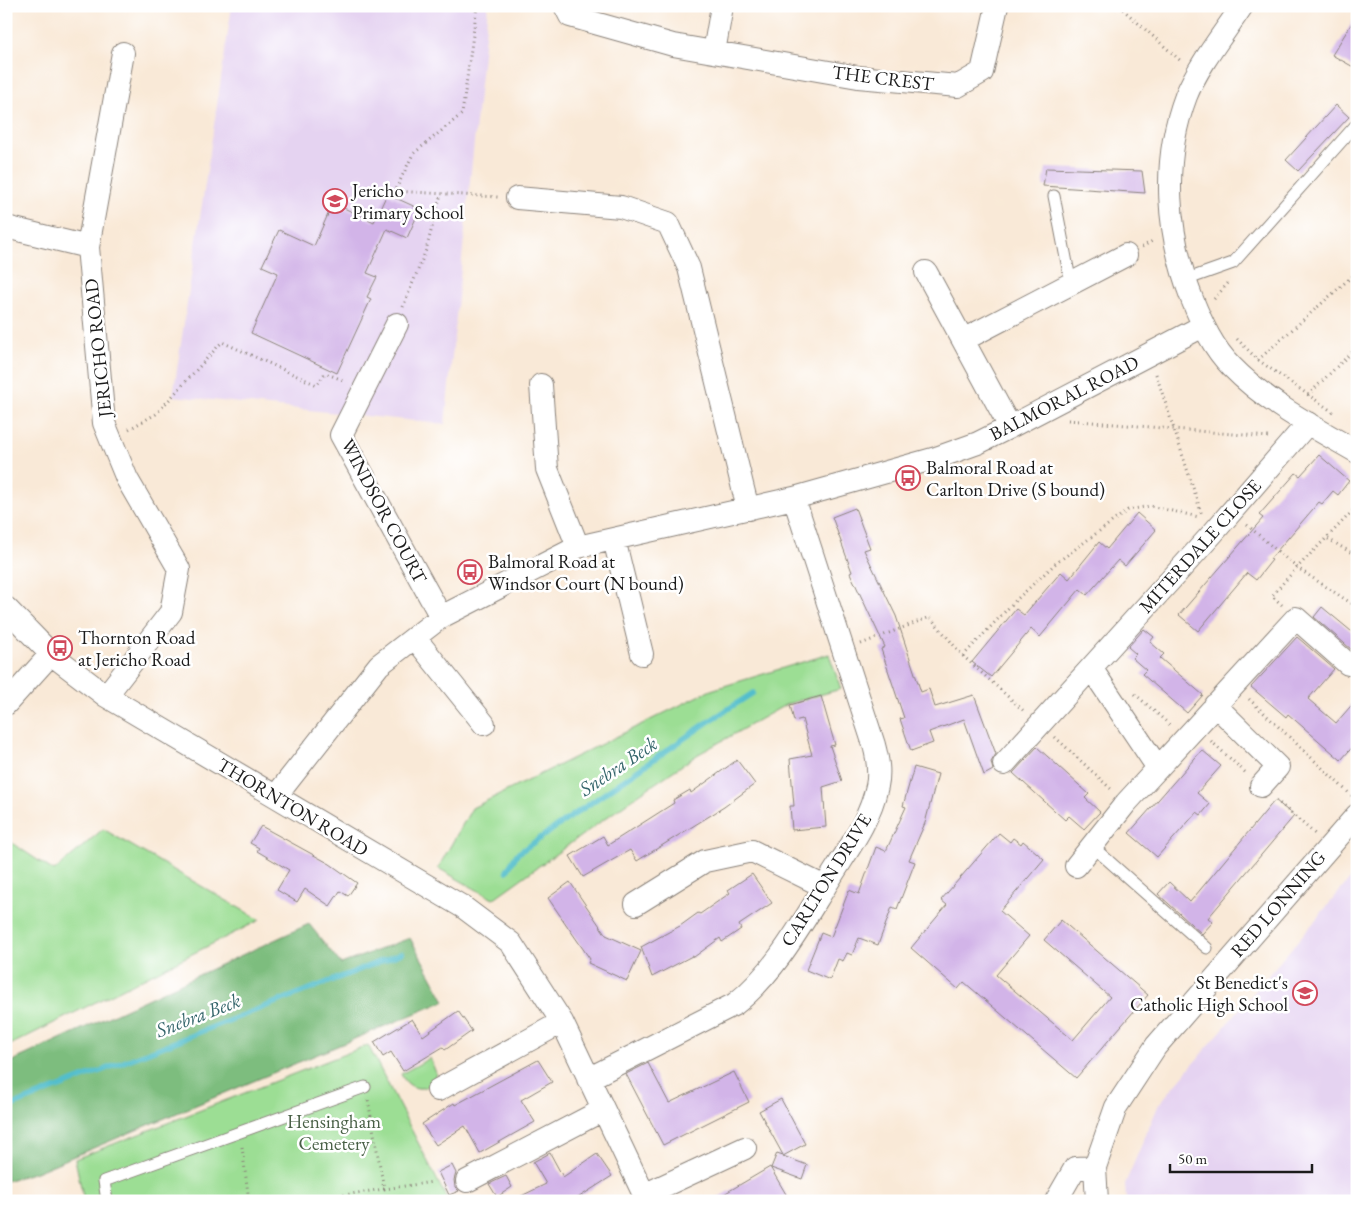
<svg xmlns="http://www.w3.org/2000/svg" width="1363" height="1207" font-family="'EB Garamond',serif">
	<style>
		.built { fill: #e5d3f1 }
		.green { fill: #9cde94; stroke: #5c7d58 }
		.forest { fill: #7dbd7e; stroke: #4c6c4d }
		.lines { fill: none; stroke-linecap: round; stroke-linejoin: round }
		.stream { stroke: #52becc; stroke-width: 5.5 }
		.building { fill: #d2b4e8 }
		.lane-casing { stroke: #8a827a; stroke-width: 13 }
		.street-casing { stroke: #8a827a; stroke-width: 24 }
		.path { stroke: #8a827a; stroke-width: 3; stroke-dasharray: 1 4; stroke-linecap: butt }
		.lane { stroke: #fff; stroke-width: 11 }
		.street { stroke: #fff; stroke-width: 22 }
		.labels { text-anchor: middle; dominant-baseline: central; stroke-width: 5; stroke-linejoin: round; paint-order: stroke }
		.street-label { font-size: 19px; fill: #1c1c1c; stroke: #fff }
		.poi-label { font-size: 19px; fill: #1c1c1c; stroke: #fff; text-anchor: start }
		.park-label { font-size: 19px; fill: #496046; stroke: #fff }
		.water-label { font-size: 20px; font-style: italic; fill: #34656b; stroke: #fff }
	</style>
	<rect width="100%" height="100%" fill="#fff"/>
	<filter id="ink" filterUnits="userSpaceOnUse"><feTurbulence type="fractalNoise" baseFrequency=".02" numOctaves="2"/><feDisplacementMap in="SourceGraphic" scale="10" xChannelSelector="R" yChannelSelector="G"/><feConvolveMatrix kernelMatrix="1 2 1 2 8 2 1 2 1" color-interpolation-filters="sRGB"/></filter>
	<filter id="wash" filterUnits="userSpaceOnUse"><feTurbulence type="fractalNoise" baseFrequency=".0096" numOctaves="4" result="noise"/><feDisplacementMap in="SourceGraphic" scale="20" xChannelSelector="R" yChannelSelector="G"/><feGaussianBlur stdDeviation="1.12" result="paint"/><feColorMatrix in="noise" values="0 0 0 0 0 0 0 0 0 0 0 0 0 0 0 0 0 1.4 0 .05"/><feComposite in="paint" operator="in"/></filter>
	<g filter="url(#wash)">
		<rect width="100%" height="100%" fill="#f9e9d7"/>
		<path class="built" d="M 232,6 L 488,6 L 445,424 L 173,396 Z
			M 1357,871 L 1357,1201 L 1126,1201 L 1125,1184 L 1159,1104 Z"/>
		<path class="green" d="M 829,654 L 841,689 L 787,704 L 697,755 L 638,795 L 493,899 L 438,868 L 472,808 L 711,690 Z
			M 103,829 L 260,920 L 6,1047 L 6,839 L 54,871 Z
			M 368,1045 L 448,1201 L 84,1201 L 75,1159 Z
			M 430,1058 L 436,1073 C 431,1094 409,1092 401,1074 Z"/>
		<path class="forest" d="M 309,924 L 341,964 L 410,938 L 445,1001 L 36,1172 L 6,1181 L 6,1064 Z"/>
		<g class="lines">
			<path class="stream" d="M 507,871 L 517,854 L 708,722 L 753,693
				M 6,1108 L 402,953"/>
		</g>
		<g id="blocks">
			<path class="building" d="M 1357,15 L 1357,69 L 1332,55 Z
				M 1336,105 L 1349,117 L 1298,171 L 1286,160 Z
				M 1046,168 L 1142,171 L 1145,193 L 1043,186 Z
				M 387,194 L 420,209 L 407,238 L 387,229 L 367,273 L 377,277 L 367,297 L 371,299 L 337,373 L 251,333 L 278,273 L 262,266 L 279,230 L 314,246 L 333,203 L 374,222 Z
				M 1319,455 L 1349,481 L 1338,495 L 1333,491 L 1322,504 L 1319,502 L 1270,559 L 1272,560 L 1256,580 L 1247,573 L 1198,631 L 1179,615 L 1263,518 L 1259,515 L 1296,473 L 1300,476 Z
				M 855,508 L 870,548 L 864,550 L 896,616 L 921,692 L 929,689 L 935,707 L 974,695 L 996,754 L 991,762 L 993,770 L 984,775 L 964,719 L 929,732 L 933,743 L 911,751 L 900,719 L 904,718 L 881,649 L 885,647 L 850,573 L 852,572 L 832,517 Z
				M 1137,513 L 1156,530 L 1125,566 L 1118,560 L 1087,595 L 1080,589 L 1040,637 L 1031,629 L 991,677 L 972,662 L 1016,609 L 1024,615 L 1061,572 L 1069,579 L 1099,542 L 1107,549 Z
				M 1322,607 L 1357,636 L 1357,643 L 1352,650 L 1314,617 Z
				M 1144,629 L 1154,637 L 1150,642 L 1164,654 L 1160,658 L 1203,695 L 1187,713 L 1142,674 L 1146,670 L 1132,658 L 1136,654 L 1128,647 Z
				M 1297,637 L 1334,669 L 1308,699 L 1336,723 L 1357,699 L 1357,742 L 1341,760 L 1288,714 L 1286,717 L 1251,687 Z
				M 821,696 L 835,745 L 830,746 L 842,781 L 823,787 L 826,827 L 792,830 L 790,806 L 794,806 L 790,759 L 812,755 L 802,719 L 794,721 L 790,705 Z
				M 1037,747 L 1089,794 L 1085,798 L 1100,812 L 1084,829 L 1069,816 L 1065,820 L 1013,773 Z
				M 1202,750 L 1221,766 L 1197,793 L 1210,804 L 1201,815 L 1197,812 L 1157,857 L 1129,833 Z
				M 737,760 L 755,784 L 724,807 L 637,861 L 630,850 L 583,877 L 570,856 L 603,836 L 608,845 L 674,803 L 673,800 L 690,790 L 691,793 Z
				M 914,767 L 938,774 L 925,823 L 909,860 L 915,862 L 897,909 L 892,907 L 878,945 L 859,938 L 852,955 L 847,953 L 843,961 L 838,959 L 830,980 L 806,970 L 821,933 L 831,937 L 849,890 L 859,894 L 876,847 L 886,851 L 906,807 L 903,806 Z
				M 1275,800 L 1294,816 L 1208,918 L 1213,922 L 1202,934 L 1158,894 L 1169,882 L 1190,902 Z
				M 261,826 L 330,864 L 357,883 L 348,896 L 340,891 L 330,906 L 305,889 L 297,902 L 277,890 L 289,870 L 257,851 L 259,848 L 250,843 Z
				M 999,833 L 1010,842 L 1013,838 L 1021,844 L 1023,841 L 1044,859 L 1000,911 L 1029,936 L 996,975 L 1073,1040 L 1110,997 L 1044,940 L 1061,920 L 1148,995 L 1076,1078 L 964,982 L 958,989 L 911,948 L 947,905 L 941,900 Z
				M 752,874 L 772,903 L 739,925 L 741,929 L 722,942 L 720,938 L 694,957 L 692,956 L 652,977 L 641,947 L 680,926 L 698,913 L 700,914 L 730,893 L 728,890 Z
				M 570,882 L 606,935 L 641,951 L 627,981 L 588,963 L 590,959 L 548,898 Z
				M 458,1011 L 472,1031 L 445,1050 L 443,1047 L 403,1071 L 391,1052 L 383,1057 L 374,1042 L 412,1019 L 423,1036 Z
				M 538,1060 L 552,1082 L 521,1100 L 535,1122 L 480,1153 L 465,1126 L 436,1145 L 422,1124 L 454,1103 L 455,1105 Z
				M 648,1063 L 669,1103 L 734,1072 L 749,1102 L 663,1145 L 626,1074 Z
				M 781,1099 L 805,1144 L 783,1156 L 807,1165 L 802,1179 L 771,1168 L 777,1153 L 783,1155 L 759,1111 Z
				M 550,1153 L 563,1177 L 597,1154 L 612,1176 L 573,1201 L 511,1201 L 546,1184 L 533,1162 Z
				M 452,1165 L 456,1173 L 454,1180 L 455,1187 L 459,1191 L 449,1195 L 438,1172 Z
				M 770,1167 L 790,1201 L 712,1201 Z
				M 506,1176 L 512,1187 L 497,1197 L 489,1184 Z"/>
		</g>
	</g>
	<g filter="url(#ink)">
		<use href="#blocks" fill-opacity="0" stroke="#8a827a" stroke-width="1"/>
		<g class="lines">
			<defs>
				<path id="lane" d="M 1054,196 L 1071,284
					M 1185,280 L 1233,263 L 1355,126
					M 1093,847 L 1207,948
					M 107,1201 L 104,1181 L 365,1087"/>
				<path id="street" d="M 565,6 L 570,16 L 673,45 L 858,77 L 958,86 L 982,72 L 997,6
					M 1242,6 C 1223,35 1199,64 1186,96 C 1161,162 1167,234 1192,299 C 1202,324 1213,348 1232,367 C 1267,403 1314,427 1357,452
					M 714,52 L 722,6
					M 517,198 L 621,207 L 668,223 L 689,268 L 748,509
					M 6,227 L 88,247
					M 926,272 L 1010,427
					M 397,324 L 341,435 L 441,617
					M 963,340 L 1126,255
					M 541,385 L 547,469 L 578,547
					M 614,539 L 642,654
					M 6,608 L 51,654 L 106,696 L 463,907 L 511,943 L 562,1022 L 647,1201
					M 415,638 L 484,724
					M 1091,668 L 1158,768
					M 106,696 L 171,612 L 179,569 L 127,479 L 104,423 L 88,247 L 123,53
					M 6,704 L 51,654
					M 1215,705 L 1278,767 L 1261,786
					M 1004,764 L 1213,533 L 1308,423
					M 276,796 L 379,665 L 441,617 L 578,547 L 794,498 L 936,458 L 978,443 L 1010,427 L 1203,326
					M 1076,866 L 1126,803 L 1296,618 L 1348,664
					M 636,904 L 705,861 L 752,851 L 825,887
					M 588,1079 L 735,1004 C 776,972 803,921 831,877 C 849,848 870,820 877,786 C 880,772 878,760 874,745 L 794,498
					M 438,1090 L 562,1022
					M 467,1181 L 603,1110
					M 644,1195 L 745,1148
					M 1056,1201 L 1075,1168 L 1095,1167
					M 1097,1201 L 1095,1167 L 1116,1107 L 1156,1046 L 1357,815"/>
			</defs>
			<use href="#lane" class="lane-casing"/>
			<use href="#street" class="street-casing"/>
			<path class="path" d="M 477,6 L 462,114 L 413,154 L 395,191 L 498,197
				M 1119,6 L 1182,62
				M 1345,6 L 1357,16
				M 1142,247 L 1154,240
				M 1214,299 L 1230,281
				M 403,307 L 426,250 L 441,194
				M 1237,339 L 1258,360 L 1333,412
				M 1258,360 L 1357,272
				M 1156,374 L 1202,515
				M 1308,395 L 1357,347
				M 1068,420 L 1268,437
				M 129,429 L 156,414 L 222,342 L 317,385 L 325,373 L 345,381
				M 1247,525 L 1296,567 L 1357,607
				M 1328,539 L 1357,556
				M 1282,605 L 1272,596 C 1298,564 1329,537 1357,506
				M 861,644 L 930,617 L 963,656 L 1025,712
				M 963,656 L 1014,602 L 1055,564 L 1128,510 L 1150,506 L 1199,517
				M 1135,694 L 1171,726
				M 1249,699 L 1352,796
				M 1055,737 L 1111,789
				M 1211,741 L 1247,774
				M 1276,800 L 1315,834
				M 242,1147 L 249,1201
				M 384,1189 L 433,1182
				M 304,1201 L 384,1189 L 368,1100"/>
			<use href="#lane" class="lane"/>
			<use href="#street" class="street"/>
		</g>
	</g>
	<defs>
		<symbol id="school-ring" viewBox="-11 -11 22 22"><circle r="9.5" fill="#fff" stroke="#d1495b" stroke-width="1.5"/><path d="M0-5L7-2L0 1L-7-2ZM-4 1L0 2.5L4 1V4Q0 6-4 4Z" fill="#d1495b"/></symbol>
		<symbol id="bus-ring" viewBox="-11 -11 22 22"><circle r="9.5" fill="#fff" stroke="#d1495b" stroke-width="1.5"/><path d="M-5-6H5V4H4V6H2V4H-2V6H-4V4H-5ZM-3.5-4V0h7V-4ZM-3.5 1.2v1.5H-2V1.2ZM2 1.2v1.5H3.5V1.2Z" fill="#d1495b"/></symbol>
	</defs>
	<g fill-rule="evenodd">
		<use href="#school-ring" x="321" y="187" width="28" height="28"/>
		<use href="#bus-ring" x="894" y="464" width="28" height="28"/>
		<use href="#bus-ring" x="456" y="558" width="28" height="28"/>
		<use href="#bus-ring" x="46" y="634" width="28" height="28"/>
		<use href="#school-ring" x="1291" y="979" width="28" height="28"/>
	</g>
	<g class="labels">
		<g class="street-label">
			<text transform="translate(883 78) rotate(7)">THE CREST</text>
			<text transform="translate(98 348) rotate(-96)">JERICHO ROAD</text>
			<text transform="translate(1064 398) rotate(-27)">BALMORAL ROAD</text>
			<text transform="translate(384 511) rotate(62)">WINDSOR COURT</text>
			<text transform="translate(1200 546) rotate(-48)">MITERDALE CLOSE</text>
			<text transform="translate(293 807) rotate(31)">THORNTON ROAD</text>
			<text transform="translate(826 880) rotate(-58)">CARLTON DRIVE</text>
			<text transform="translate(1278 904) rotate(-49)">RED LONNING</text>
		</g>
		<g class="poi-label">
			<text x="352" y="190">Jericho<tspan x="352" dy="22">Primary School</tspan></text>
			<text x="926" y="467">Balmoral Road at<tspan x="926" dy="22">Carlton Drive (S bound)</tspan></text>
			<text x="488" y="561">Balmoral Road at<tspan x="488" dy="22">Windsor Court (N bound)</tspan></text>
			<text x="78" y="637">Thornton Road<tspan x="78" dy="22">at Jericho Road</tspan></text>
			<text x="1288" y="982" text-anchor="end">St Benedict's<tspan x="1288" dy="22">Catholic High School</tspan></text>
		</g>
		<g class="park-label">
			<text x="334" y="1121">Hensingham<tspan x="334" dy="22">Cemetery</tspan></text>
		</g>
		<g class="water-label">
			<text transform="translate(618 766) rotate(-34)">Snebra Beck</text>
			<text transform="translate(198 1015) rotate(-21)">Snebra Beck</text>
		</g>
	</g>
	<rect width="1363" height="1207" fill="none" stroke="#fff" stroke-width="25"/>
	<path d="M1170 1164v8h142v-8" fill="none" stroke="#1c1c1c" stroke-width="2.5"/>
	<text x="1178" y="1164" font-size="15" fill="#1c1c1c" stroke="#ffffff" stroke-width="4" paint-order="stroke">50 m</text>
</svg>
